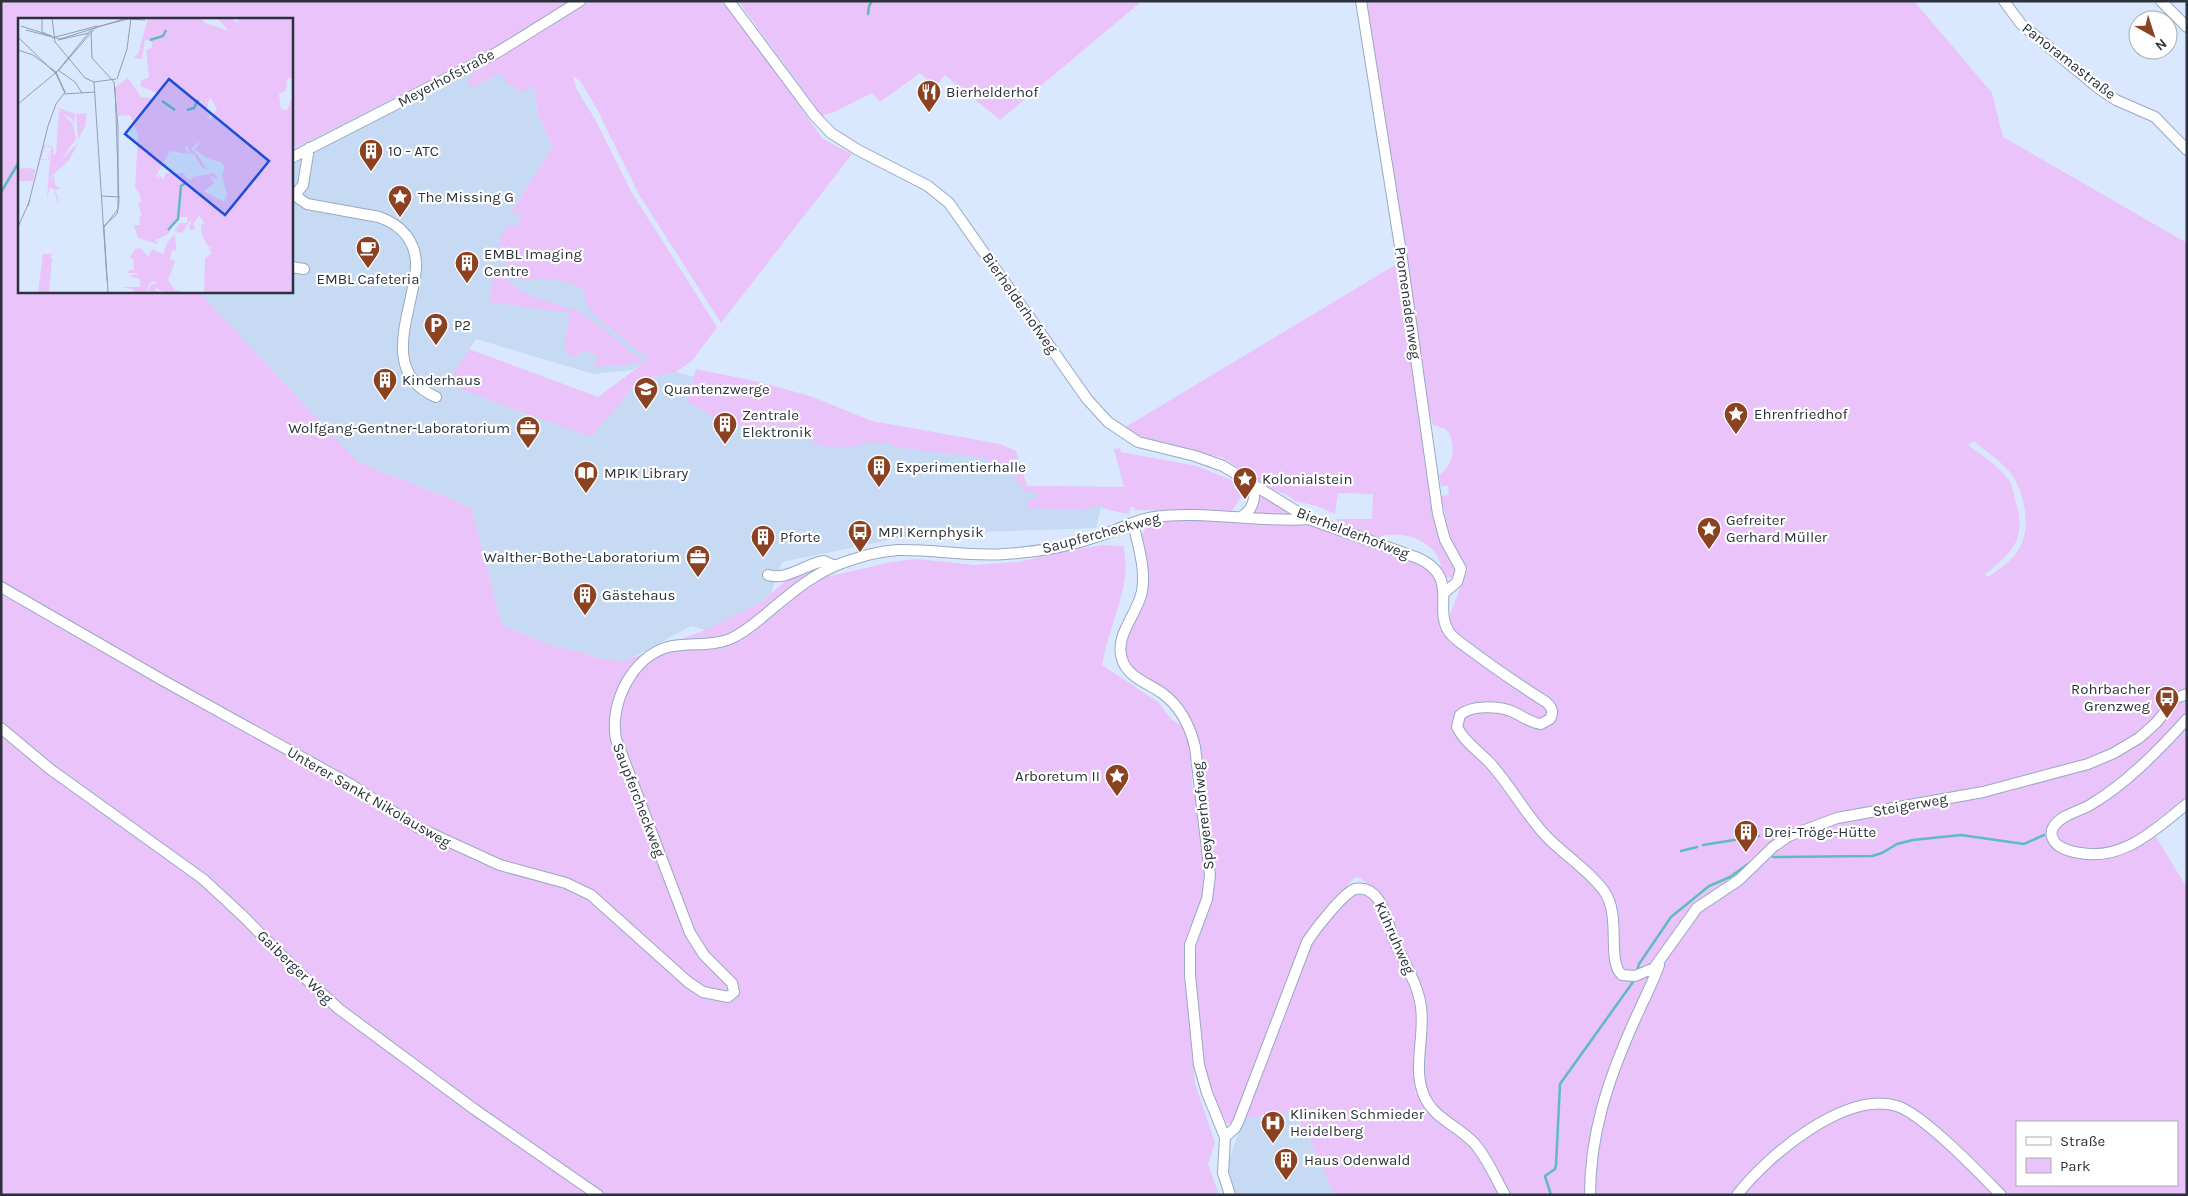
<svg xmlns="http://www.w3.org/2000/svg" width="2188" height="1196" font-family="Karla,sans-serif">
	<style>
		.built { fill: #c7daf3 }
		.green { fill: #e9c3f9; fill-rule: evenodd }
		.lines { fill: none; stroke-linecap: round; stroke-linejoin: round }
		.stream { stroke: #5fbcbe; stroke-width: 2.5 }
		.minor-casing { stroke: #97a9c2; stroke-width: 12 }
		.minor { stroke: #fff; stroke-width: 10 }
		.labels { text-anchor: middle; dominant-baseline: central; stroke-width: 4.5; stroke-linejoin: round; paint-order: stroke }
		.street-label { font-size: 15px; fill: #2b323c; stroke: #fff }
		.poi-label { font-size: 15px; fill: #2b323c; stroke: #fff; text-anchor: start }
		.inset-river { fill: none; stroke: #5fbcbe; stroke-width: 2.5 }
		.inset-road { fill: none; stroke: #939fb0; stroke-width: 1 }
		.view { fill: #1d4ed8; fill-opacity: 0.15; stroke: #1d4ed8; stroke-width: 2.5 }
		.inset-edge { fill: none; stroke: #2b323c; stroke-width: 2.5 }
	</style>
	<rect width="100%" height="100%" fill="#d9e8fe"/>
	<path class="built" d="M 466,62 L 472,73 L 500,72 L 535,86 L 537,112 L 552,147 L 511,213 L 521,215 L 517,227 L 499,242 L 584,226 L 649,360 L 632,370 L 593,374 L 476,339 L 446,384 L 591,436 L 640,380 L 676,372 L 1021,466 L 1027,486 L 1125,487 L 1129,514 L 1101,508 L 1096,528 L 919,534 L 782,562 L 771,593 L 758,604 L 705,630 L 691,626 L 630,659 L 621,661 L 601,659 L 577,651 L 555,647 L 502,625 L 471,507 L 358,462 L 198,291 L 291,291 L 291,150 Z
		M 1291,1112 L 1307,1134 L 1335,1195 L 1236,1195 L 1228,1173 L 1228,1162 L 1244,1118 Z"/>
	<path class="green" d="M 1,1 L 722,1 L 771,66 L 823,139 L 852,154 L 721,323 L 638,193 L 597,109 L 581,82 L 573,76 L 576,88 L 596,121 L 632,193 L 717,327 L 692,361 L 676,372 L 640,380 L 591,437 L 446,384 L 469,349 L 598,397 L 644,363 L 594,367 L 598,356 L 586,351 L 570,358 L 567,357 L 568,349 L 564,348 L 570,313 L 489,302 L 494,276 L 505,278 L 525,294 L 580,312 L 600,326 L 644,362 L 649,360 L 590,311 L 582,288 C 561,280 545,275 522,281 C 512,271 496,256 500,241 C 501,236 505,231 507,226 L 517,227 L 521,215 L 511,213 L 552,147 L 537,112 L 535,87 L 522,92 L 506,83 L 500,72 L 472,89 L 468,81 L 472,73 L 466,62 L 291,150 L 291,19 L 19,19 L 19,291 L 198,291 L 358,462 L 471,507 L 502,625 L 555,647 L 577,651 L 601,659 L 621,661 L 630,659 L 705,630 L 758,604 L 786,581 L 817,570 L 831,576 L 887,563 L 916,559 L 974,565 L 1019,562 L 1070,550 L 1103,545 L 1124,546 C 1124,556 1127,567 1125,577 C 1121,607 1107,635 1102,665 L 1158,702 L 1172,720 L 1181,725 L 1189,745 L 1193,795 L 1203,787 L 1188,720 L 1133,671 L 1128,663 L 1124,646 L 1140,608 L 1141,538 L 1145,528 L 1155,522 L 1177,520 L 1297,523 L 1319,527 L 1409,558 L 1427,568 L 1434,576 L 1439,589 L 1440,616 L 1450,615 L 1468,569 L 1449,541 L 1443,517 L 1445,513 L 1440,496 L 1449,495 L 1448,486 L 1441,486 L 1439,475 C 1454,466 1457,442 1446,429 L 1433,425 L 1430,414 L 1362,1 L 1914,1 L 1992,93 L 2003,137 L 2187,243 L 2187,796 L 2143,831 L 2155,835 L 2187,888 L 2187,1195 L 1335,1195 L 1307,1134 L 1292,1112 L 1244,1118 L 1312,938 L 1344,902 L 1356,894 L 1370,896 L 1375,901 L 1418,1007 L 1417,1084 L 1415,1094 L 1426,1091 L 1423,1084 L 1426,1012 L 1370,886 L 1359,877 L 1354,878 L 1350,882 L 1345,890 L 1316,923 L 1235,1118 L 1230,1124 L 1225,1122 L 1205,1076 L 1198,1032 L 1190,1034 L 1195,1084 L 1215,1143 L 1208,1164 L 1219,1195 L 1,1195 ZM 1974,441 C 1985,451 1999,460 2009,471 C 2024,489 2031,524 2021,545 C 2015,559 2001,568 1988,577 L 1985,574 C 2015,551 2027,537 2015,499 C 2013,490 2011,481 2004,474 C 1994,463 1980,454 1968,445 ZM 2017,1122 L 2177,1122 L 2177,1185 L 2017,1185 Z
		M 738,1 L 1142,1 L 1000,120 L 945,75 L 936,86 L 931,84 L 920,73 L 880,102 L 872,93 L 834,112 L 822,116 Z
		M 1400,262 L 1433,512 C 1437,534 1445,549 1458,567 L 1454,578 L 1445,577 C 1439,570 1443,561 1432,549 C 1418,536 1402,533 1384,535 C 1381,536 1376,538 1373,538 C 1365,538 1347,529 1339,526 L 1337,519 L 1372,519 L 1373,494 L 1338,493 L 1335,514 L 1317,506 L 1295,501 L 1288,495 L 1273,490 L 1223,458 L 1156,442 L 1138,436 L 1124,428 Z
		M 696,369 L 759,382 L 810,396 L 872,421 L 1000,444 L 1016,451 L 1027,486 L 1124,487 L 1114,449 L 1120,448 L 1121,452 L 1197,466 L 1231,480 L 1237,491 L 1243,494 L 1231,512 L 1135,510 L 1134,507 L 1130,507 L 1129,514 L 1109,510 L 1103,506 L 1096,505 L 1090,510 L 1026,508 L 1027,501 L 1037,499 L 1037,491 L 1024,492 L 1020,484 L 1017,483 L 1011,465 L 992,466 L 986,458 L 893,447 L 892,444 L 863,442 L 861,446 L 831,447 L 813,444 L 805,427 L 769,426 L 764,431 C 744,427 721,422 704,412 C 697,408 695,404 687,402 Z
		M 1258,491 L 1294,515 L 1251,514 Z"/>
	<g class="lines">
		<path class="stream" d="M 868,14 L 869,6 L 872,1
			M 1,192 L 19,162
			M 1703,845 L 1759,836
			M 1681,851 L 1697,847
			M 1773,857 L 1872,856 L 1882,853 L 1897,844 L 1913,840 L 1961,835 L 2024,844 L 2044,835
			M 1637,971 L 1639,964 L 1671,917 L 1709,886 L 1730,877 L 1748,864
			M 1551,1195 L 1545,1176 L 1555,1169 L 1556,1165 L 1560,1084 L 1633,982"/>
		<defs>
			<path id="minor" d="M 729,1 L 814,115 L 831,133 L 858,150 L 928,186 L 949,203 L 1087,399 L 1108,422 L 1138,442 L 1195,456 L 1223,466 L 1309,519 L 1418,558 C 1460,577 1433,608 1449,632 C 1455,640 1465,646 1473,652 C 1497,670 1521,686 1546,702 C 1552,707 1554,712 1550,719 L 1541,724 C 1530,723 1521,715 1511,711 C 1497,706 1471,705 1460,715 L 1457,727 C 1464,742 1479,751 1490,763 C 1511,786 1525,814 1546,836 C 1564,855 1589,870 1604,891 C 1622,916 1606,961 1622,975 L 1635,976 L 1654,968 L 1697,908 L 1739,880 L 1773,847 L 1789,836 L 1837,818 L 1983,792 L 2088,764 L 2114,753 L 2139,738 L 2156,723 L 2176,698 L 2187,694
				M 1361,1 L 1402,259 L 1438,514 L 1445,540 L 1461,569 L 1457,582 L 1444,593
				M 2004,1 L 2021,24 L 2098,88 L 2116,100 L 2155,117 L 2187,150
				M 2161,1 L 2187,27
				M 291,158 L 498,52 L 580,1
				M 291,193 L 307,204 L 379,217 C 402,225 417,242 416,268 C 412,314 379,372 436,397
				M 294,196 L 303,185 L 309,148
				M 291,267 L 304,269
				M 1241,517 C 1254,509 1256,498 1253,483
				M 1133,523 C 1138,545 1146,569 1142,591 C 1138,614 1114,635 1122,659 C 1127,677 1148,683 1162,693 C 1180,706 1190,726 1195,747 L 1210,875 L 1207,899 L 1190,945 L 1190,975 L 1199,1065 L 1207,1093 L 1225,1137 L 1223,1173 L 1230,1195
				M 768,575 C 787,581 805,564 824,561 L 835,566
				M 1,587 L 164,681 L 350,784 L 417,827 L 500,865 L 566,883 L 591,895 L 688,982 L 703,992 L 728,997 L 734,992 L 732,983 L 704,955 L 690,933 L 616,739 C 609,704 632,657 668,647 C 688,642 711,647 730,639 C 744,633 755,623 766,614 C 790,594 815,572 845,562 C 862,556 880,551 898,550 C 934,549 969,557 1005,554 C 1038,552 1071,546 1102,535 C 1119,530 1136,519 1154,517 C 1202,510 1259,523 1308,519
				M 2187,719 C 2159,750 2126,784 2090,805 C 2080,811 2061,815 2054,826 C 2049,833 2052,841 2059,846 C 2065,850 2073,852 2080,853 C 2124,861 2155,829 2187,804
				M 1,728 L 50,769 L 203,879 L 244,917 L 293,967 L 339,1009 L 474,1109 L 598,1195
				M 1225,1137 L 1235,1128 L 1239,1120 L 1307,942 C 1314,931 1343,893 1355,889 C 1364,887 1372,891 1378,899 C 1387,912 1389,930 1396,944 C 1405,965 1418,984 1421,1007 C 1425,1036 1413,1066 1423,1093 C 1432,1118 1457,1125 1474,1143 C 1487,1157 1495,1178 1505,1195
				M 1590,1195 C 1590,1134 1608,1080 1633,1024 C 1641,1005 1652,985 1659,965
				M 1737,1195 C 1766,1157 1845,1090 1897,1106 C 1924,1115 1979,1173 2001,1195"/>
		</defs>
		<use href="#minor" class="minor-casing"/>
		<use href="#minor" class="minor"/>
	</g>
	<defs>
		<symbol id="restaurant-pin" viewBox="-11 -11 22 30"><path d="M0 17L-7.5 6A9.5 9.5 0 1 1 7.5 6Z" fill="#8a4220" stroke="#fff"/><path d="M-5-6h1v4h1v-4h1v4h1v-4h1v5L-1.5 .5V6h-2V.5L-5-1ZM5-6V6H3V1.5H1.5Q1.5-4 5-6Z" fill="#fff"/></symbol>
		<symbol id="building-pin" viewBox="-11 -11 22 30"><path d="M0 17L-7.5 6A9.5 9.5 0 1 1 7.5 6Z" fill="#8a4220" stroke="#fff"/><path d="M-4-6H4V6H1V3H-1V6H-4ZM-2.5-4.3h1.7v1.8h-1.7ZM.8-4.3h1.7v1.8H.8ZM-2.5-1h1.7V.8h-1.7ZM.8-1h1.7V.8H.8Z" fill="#fff"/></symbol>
		<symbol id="sight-pin" viewBox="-11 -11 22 30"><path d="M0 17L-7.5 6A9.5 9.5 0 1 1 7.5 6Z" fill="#8a4220" stroke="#fff"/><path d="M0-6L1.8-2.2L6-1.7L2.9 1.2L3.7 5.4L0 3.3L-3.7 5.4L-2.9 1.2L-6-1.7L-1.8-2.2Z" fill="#fff"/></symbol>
		<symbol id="cafe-pin" viewBox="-11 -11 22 30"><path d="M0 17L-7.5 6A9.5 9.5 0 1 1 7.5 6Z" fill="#8a4220" stroke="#fff"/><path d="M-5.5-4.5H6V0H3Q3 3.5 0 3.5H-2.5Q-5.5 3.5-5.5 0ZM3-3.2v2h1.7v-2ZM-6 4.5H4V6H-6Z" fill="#fff"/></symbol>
		<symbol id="parking-pin" viewBox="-11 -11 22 30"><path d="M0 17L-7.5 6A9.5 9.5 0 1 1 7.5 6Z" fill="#8a4220" stroke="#fff"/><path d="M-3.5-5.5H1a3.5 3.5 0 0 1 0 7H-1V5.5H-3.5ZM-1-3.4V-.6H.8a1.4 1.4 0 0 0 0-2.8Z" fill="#fff"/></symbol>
		<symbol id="school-pin" viewBox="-11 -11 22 30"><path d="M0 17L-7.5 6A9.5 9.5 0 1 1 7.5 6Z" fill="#8a4220" stroke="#fff"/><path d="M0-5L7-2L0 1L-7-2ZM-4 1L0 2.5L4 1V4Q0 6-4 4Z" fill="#fff"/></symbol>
		<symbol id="office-pin" viewBox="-11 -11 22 30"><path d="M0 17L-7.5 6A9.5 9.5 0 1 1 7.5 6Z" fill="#8a4220" stroke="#fff"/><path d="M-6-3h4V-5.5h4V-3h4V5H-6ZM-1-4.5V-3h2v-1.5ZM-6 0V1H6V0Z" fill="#fff"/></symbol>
		<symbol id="library-pin" viewBox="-11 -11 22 30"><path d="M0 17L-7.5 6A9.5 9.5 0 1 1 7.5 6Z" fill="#8a4220" stroke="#fff"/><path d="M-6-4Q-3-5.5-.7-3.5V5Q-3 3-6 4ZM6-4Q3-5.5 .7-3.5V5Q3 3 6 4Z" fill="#fff"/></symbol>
		<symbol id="bus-pin" viewBox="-11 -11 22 30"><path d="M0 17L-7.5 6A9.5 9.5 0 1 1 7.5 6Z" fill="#8a4220" stroke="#fff"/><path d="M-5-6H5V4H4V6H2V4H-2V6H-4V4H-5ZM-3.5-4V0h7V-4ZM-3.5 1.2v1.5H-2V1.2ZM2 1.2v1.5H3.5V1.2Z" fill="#fff"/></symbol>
		<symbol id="hospital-pin" viewBox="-11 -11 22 30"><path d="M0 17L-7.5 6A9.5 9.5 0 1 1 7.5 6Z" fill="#8a4220" stroke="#fff"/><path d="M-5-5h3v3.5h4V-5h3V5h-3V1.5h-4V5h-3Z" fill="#fff"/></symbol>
	</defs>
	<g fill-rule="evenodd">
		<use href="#restaurant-pin" x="915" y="78" width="28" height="38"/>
		<use href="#building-pin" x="357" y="137" width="28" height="38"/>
		<use href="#sight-pin" x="386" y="183" width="28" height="38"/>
		<use href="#cafe-pin" x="354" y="234" width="28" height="38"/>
		<use href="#building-pin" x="453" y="249" width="28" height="38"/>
		<use href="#parking-pin" x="422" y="311" width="28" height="38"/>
		<use href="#building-pin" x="371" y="366" width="28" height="38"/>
		<use href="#school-pin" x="632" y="375" width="28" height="38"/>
		<use href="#sight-pin" x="1722" y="400" width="28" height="38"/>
		<use href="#building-pin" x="711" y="410" width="28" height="38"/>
		<use href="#office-pin" x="514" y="414" width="28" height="38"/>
		<use href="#building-pin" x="865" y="453" width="28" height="38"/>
		<use href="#library-pin" x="572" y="459" width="28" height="38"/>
		<use href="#sight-pin" x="1231" y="465" width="28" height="38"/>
		<use href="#sight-pin" x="1695" y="515" width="28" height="38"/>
		<use href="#bus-pin" x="846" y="518" width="28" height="38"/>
		<use href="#building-pin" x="749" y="523" width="28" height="38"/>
		<use href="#office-pin" x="684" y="543" width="28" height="38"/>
		<use href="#building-pin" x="571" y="581" width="28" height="38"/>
		<use href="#bus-pin" x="2153" y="684" width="28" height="38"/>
		<use href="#sight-pin" x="1103" y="762" width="28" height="38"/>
		<use href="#building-pin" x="1732" y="818" width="28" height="38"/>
		<use href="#hospital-pin" x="1259" y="1109" width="28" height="38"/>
		<use href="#building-pin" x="1272" y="1146" width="28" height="38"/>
	</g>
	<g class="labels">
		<g class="street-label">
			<text transform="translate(2069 61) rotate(38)">Panoramastraße</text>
			<text transform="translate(446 78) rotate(-28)">Meyerhofstraße</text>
			<text transform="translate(1020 303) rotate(55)">Bierhelderhofweg</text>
			<text transform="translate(1408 303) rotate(82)">Promenadenweg</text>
			<text transform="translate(1101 533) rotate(-15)">Saupfercheckweg</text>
			<text transform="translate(1353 533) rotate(21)">Bierhelderhofweg</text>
			<text transform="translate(369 797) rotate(30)">Unterer Sankt Nikolausweg</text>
			<text transform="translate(639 800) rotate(69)">Saupfercheckweg</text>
			<text transform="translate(1910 805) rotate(-10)">Steigerweg</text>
			<text transform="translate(1203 816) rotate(-96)">Speyererhofweg</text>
			<text transform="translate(1395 938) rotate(66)">Kühruhweg</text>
			<text transform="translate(295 967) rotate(44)">Gaiberger Weg</text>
		</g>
		<g class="poi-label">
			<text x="946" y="92">Bierhelderhof</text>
			<text x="388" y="151">10 - ATC</text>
			<text x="418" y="197">The Missing G</text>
			<text x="484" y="254">EMBL Imaging<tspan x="484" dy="17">Centre</tspan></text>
			<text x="368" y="279" text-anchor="middle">EMBL Cafeteria</text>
			<text x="454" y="325">P2</text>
			<text x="402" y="380">Kinderhaus</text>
			<text x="664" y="389">Quantenzwerge</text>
			<text x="1754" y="414">Ehrenfriedhof</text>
			<text x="742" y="415">Zentrale<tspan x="742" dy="17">Elektronik</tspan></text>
			<text x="510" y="428" text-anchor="end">Wolfgang-Gentner-Laboratorium</text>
			<text x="896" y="467">Experimentierhalle</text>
			<text x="604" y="473">MPIK Library</text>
			<text x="1262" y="479">Kolonialstein</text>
			<text x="1726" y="520">Gefreiter<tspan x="1726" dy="17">Gerhard Müller</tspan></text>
			<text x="878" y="532">MPI Kernphysik</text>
			<text x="780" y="537">Pforte</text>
			<text x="680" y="557" text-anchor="end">Walther-Bothe-Laboratorium</text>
			<text x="602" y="595">Gästehaus</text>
			<text x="2150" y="689" text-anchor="end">Rohrbacher<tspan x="2150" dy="17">Grenzweg</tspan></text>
			<text x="1100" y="776" text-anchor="end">Arboretum II</text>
			<text x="1764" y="832">Drei-Tröge-Hütte</text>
			<text x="1290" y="1114">Kliniken Schmieder<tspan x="1290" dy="17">Heidelberg</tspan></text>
			<text x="1304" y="1160">Haus Odenwald</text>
		</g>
	</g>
	<g transform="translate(18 18)">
		<rect width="275" height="275" fill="#d9e8fe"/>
		<path d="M 130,0 L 182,0 L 187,5 L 211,13 L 199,0 L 217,0 L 214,2 L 221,5 L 220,0 L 275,0 L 275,59 L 269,61 L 268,72 L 261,76 L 263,91 L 269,92 L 275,78 L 275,275 L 186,275 L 187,240 L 194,235 L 191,231 L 195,226 L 191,229 L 187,223 L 183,212 L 184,205 L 187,207 L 181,197 L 175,206 L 178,211 L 173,212 L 171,209 L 174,200 L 164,215 L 156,213 L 162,205 L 169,205 L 170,199 L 161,199 L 149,217 L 137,222 L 140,226 L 120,220 L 116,207 L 122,207 L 121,199 L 124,198 L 120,185 L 123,184 L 122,177 L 117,170 L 120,117 L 112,97 L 100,98 L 98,69 L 110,60 L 123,79 L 139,80 L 140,75 L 122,68 L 123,63 L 131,59 L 128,33 L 134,29 L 134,23 L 127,22 L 124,41 L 115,40 L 120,36 ZM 192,79 L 199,91 L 192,103 L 189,91 ZM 180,124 L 181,126 L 176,131 L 191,141 L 203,144 L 207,150 L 204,157 L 209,177 L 206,184 L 186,173 L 196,165 L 192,157 L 201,163 L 196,155 L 174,159 L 174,162 L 168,160 L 166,155 L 148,155 L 145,161 L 140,156 L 141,161 L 138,158 L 152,133 L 171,136 L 167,129 L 169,127 L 172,135 L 178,137 L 177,139 L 184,149 L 190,153 L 179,136 L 173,131 ZM 38,89 L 57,96 L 56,106 L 54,101 L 44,95 L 55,106 L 58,121 L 37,150 L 29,180 L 33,129 L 27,128 L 23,141 L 30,142 L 31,133 L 31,142 L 23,142 L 18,155 L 26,127 L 34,128 L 35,134 L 37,114 L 35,136 L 38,136 L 41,93 L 44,94 ZM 69,95 L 67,109 L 60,121 L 58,96 ZM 60,125 L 51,142 L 36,156 L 37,167 L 43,170 L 37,172 L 40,180 L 40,186 L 36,171 L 32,170 L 34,157 L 41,144 ZM 8,150 L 17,151 L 15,163 L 0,163 L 0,151 ZM 157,216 L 158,233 L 154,232 L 152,241 L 157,244 L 150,262 L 156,271 L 166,275 L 146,275 L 138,269 L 137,272 L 144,275 L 130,275 L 132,267 L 139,265 L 136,263 L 131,266 L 129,275 L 115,275 L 115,271 L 103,269 L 122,269 L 122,261 L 110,258 L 122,255 L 110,255 L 111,252 L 116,252 L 115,241 L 112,240 L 117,231 L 123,230 L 130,239 L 134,231 L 145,236 L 149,225 ZM 25,236 L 35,236 L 31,239 L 34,240 L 31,273 L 20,275 Z" fill="#e9c3f9" fill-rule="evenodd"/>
		<path class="inset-river" d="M 132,22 L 145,18 L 148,12M 144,83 L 157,92M 169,92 L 176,90 L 180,82M 150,212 L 160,201 L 163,168 L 168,165"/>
		<path class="inset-road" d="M 24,0 L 24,14 L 32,18M 34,0 L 37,24 L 67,60 L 76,64 L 98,61M 3,8 L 34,18M 73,11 L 74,40 L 96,64 L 100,108 L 100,191 L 86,209 L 90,275M 8,12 L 42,21 L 109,0M 0,19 L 38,56 L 47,75M 34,20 L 79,8M 40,22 L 71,15M 0,32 L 15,37 L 38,54 L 47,74 L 38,86 L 30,108 L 10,188M 40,52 L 57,64 L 64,75M 38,55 L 72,13M 99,61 L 109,31 L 113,0M 76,64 L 89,263M 46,76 L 77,74M 0,86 L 41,52 L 78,9 L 110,1 L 127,2M 83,178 L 102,179M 86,208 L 99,196 L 101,185 L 97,69M 0,209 L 12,182"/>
		<path class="view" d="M 151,61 L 251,143 L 207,197 L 107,116 Z"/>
		<rect width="275" height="275" class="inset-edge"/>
	</g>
	<rect width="2188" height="1196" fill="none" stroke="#2b323c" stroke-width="5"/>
	<rect x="2016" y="1121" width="162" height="65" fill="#ffffff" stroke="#aaadb1"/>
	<rect x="2026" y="1137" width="25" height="8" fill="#ffffff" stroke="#aaadb1"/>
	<text x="2060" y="1146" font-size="15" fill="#2b323c">Straße</text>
	<rect x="2026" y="1158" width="25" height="15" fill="#e9c3f9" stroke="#aaadb1"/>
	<text x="2060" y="1171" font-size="15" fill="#2b323c">Park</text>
	<g transform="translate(2153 35) rotate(141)"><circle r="24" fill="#ffffff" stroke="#aaadb1"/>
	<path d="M0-4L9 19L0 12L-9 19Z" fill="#8a4220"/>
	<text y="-8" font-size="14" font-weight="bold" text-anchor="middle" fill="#2b323c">N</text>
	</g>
</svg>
